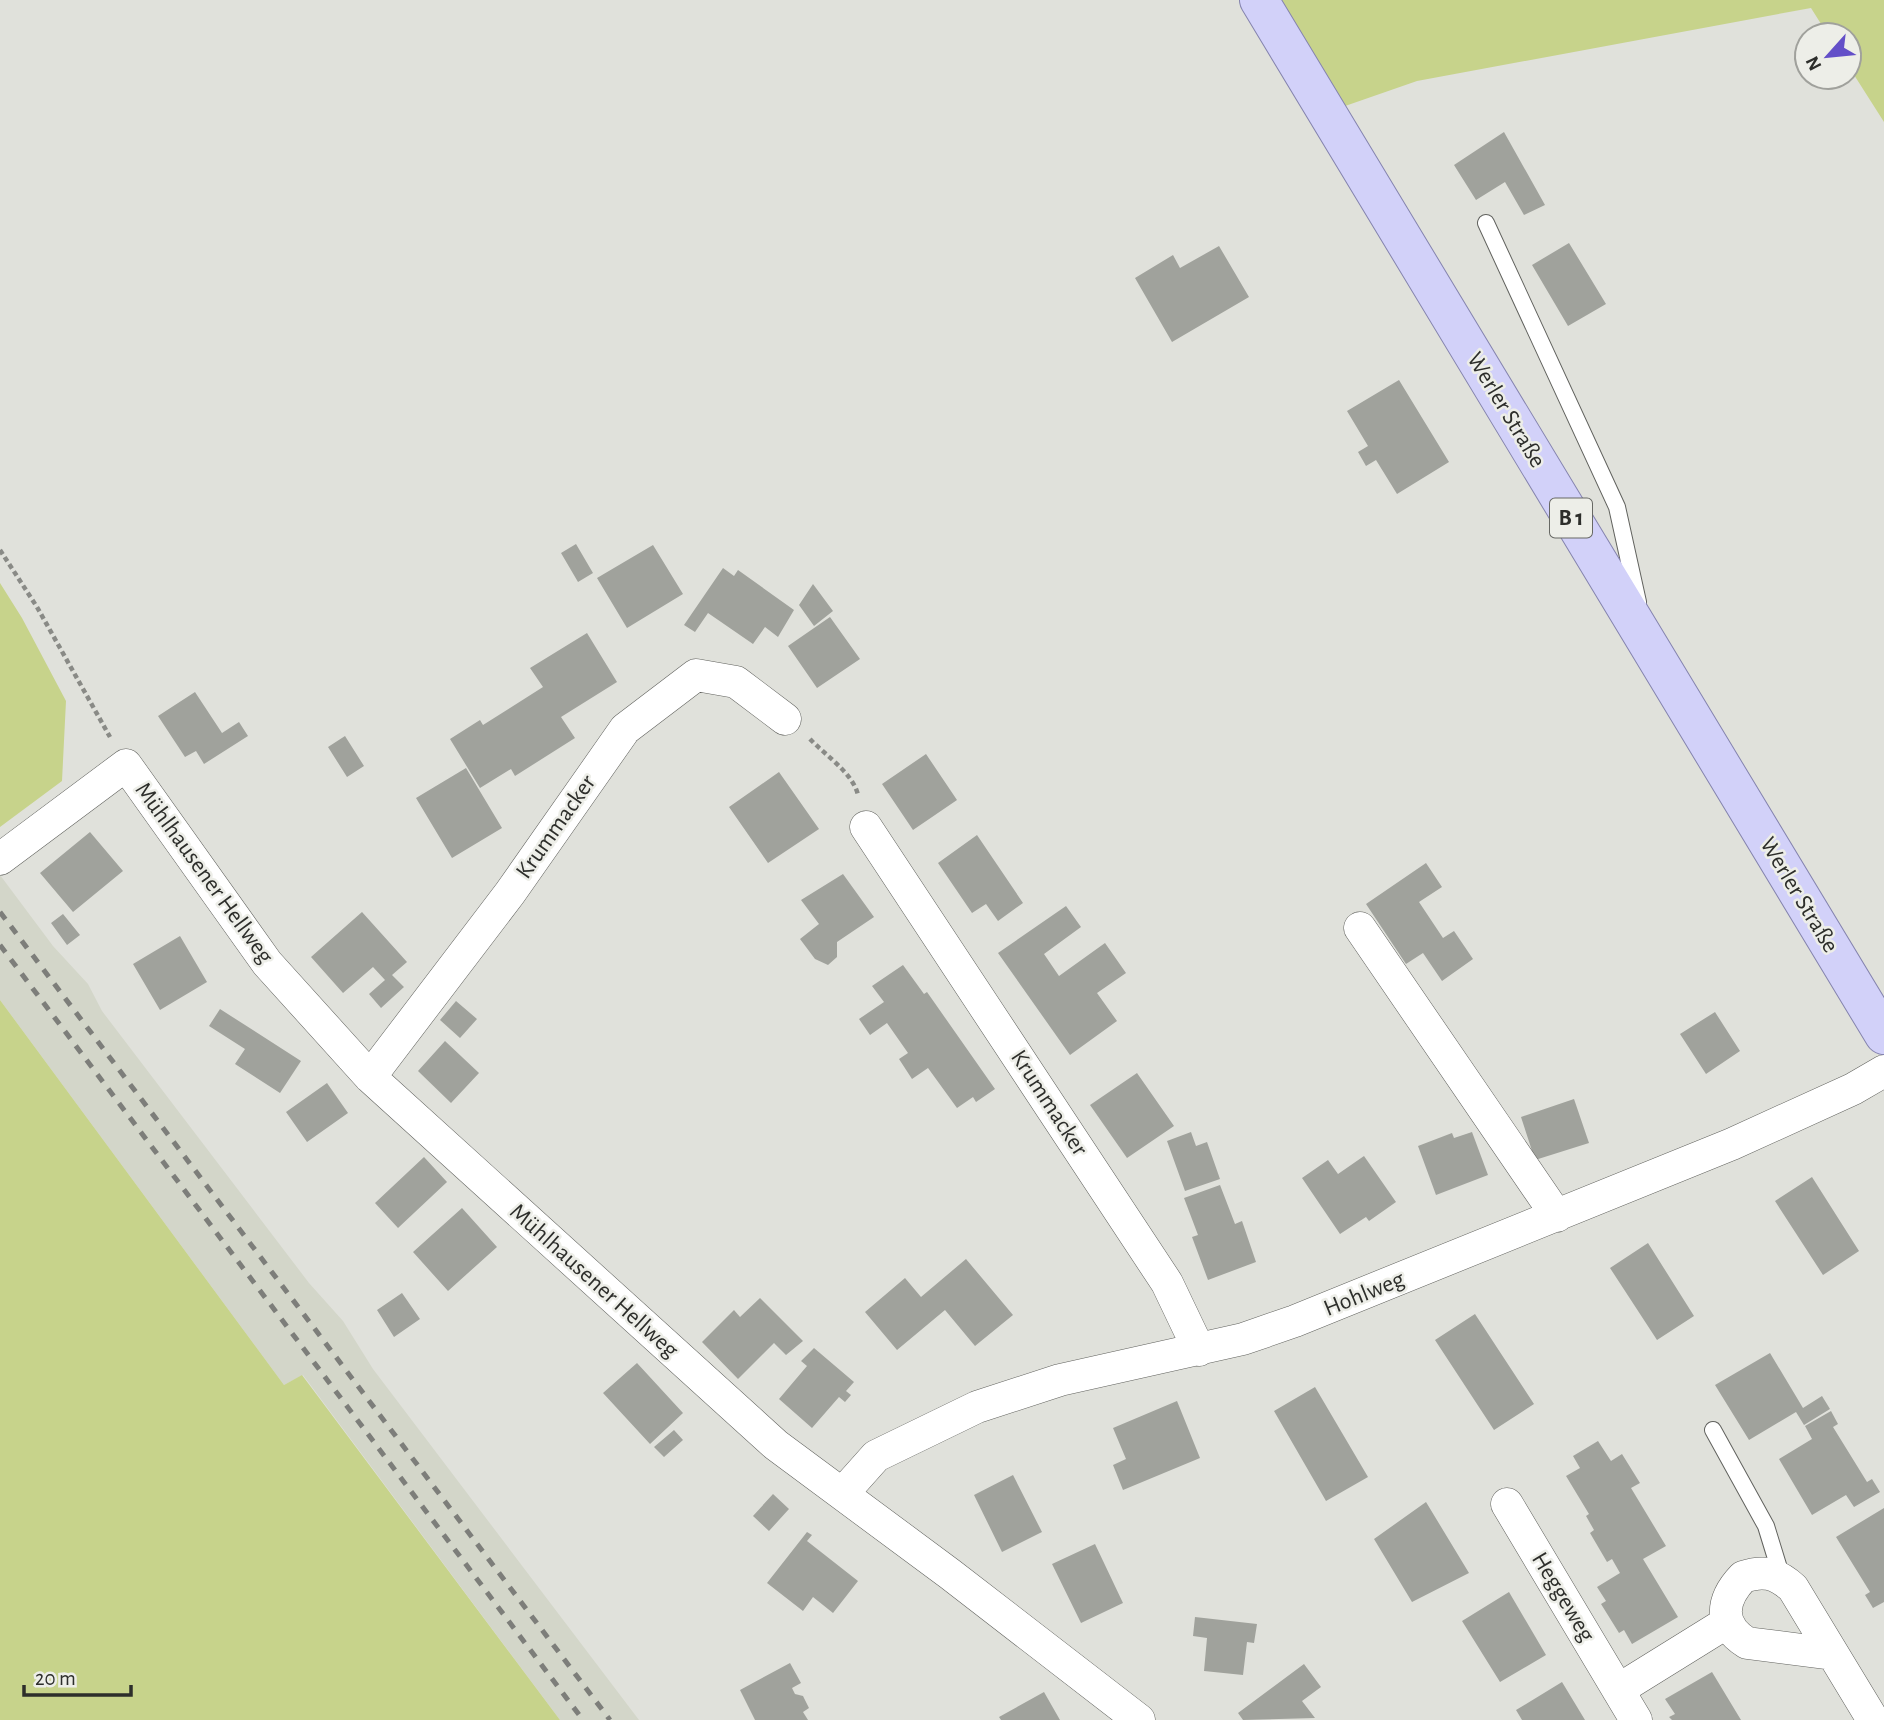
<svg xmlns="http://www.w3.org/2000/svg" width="1884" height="1720" font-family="'Alegreya Sans',sans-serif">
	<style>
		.built { fill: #d3d6c9 }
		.green { fill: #c7d38b }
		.building { fill: #a0a29c }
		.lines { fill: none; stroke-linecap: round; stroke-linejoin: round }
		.service-casing { stroke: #61625e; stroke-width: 18 }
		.minor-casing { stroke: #61625e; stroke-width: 33 }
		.primary-casing { stroke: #8584ae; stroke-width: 40 }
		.path { stroke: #898a86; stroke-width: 4.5; stroke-dasharray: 5 3.5; stroke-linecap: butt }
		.service { stroke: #fff; stroke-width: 16 }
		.minor { stroke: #fff; stroke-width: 32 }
		.primary { stroke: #d2d1f9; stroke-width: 38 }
		.rail { stroke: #7d7e7a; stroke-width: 5; stroke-dasharray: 9 9; stroke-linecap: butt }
		.labels { text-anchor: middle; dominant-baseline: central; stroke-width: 5; stroke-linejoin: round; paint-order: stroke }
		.shield { fill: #edeee8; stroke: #676864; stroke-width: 2 }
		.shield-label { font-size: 23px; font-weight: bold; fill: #2d2e2b }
		.street-label { font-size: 24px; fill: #2d2e2b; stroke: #edeee8 }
	</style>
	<rect width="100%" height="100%" fill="#e0e1db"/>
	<path class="built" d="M 0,875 L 53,946 L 88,984 L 102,1011 L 309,1283 L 343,1321 L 373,1369 L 639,1720 L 560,1720 L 303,1375 L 284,1385 L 0,1000 Z"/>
	<path class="green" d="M 1259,0 L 1884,0 L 1884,122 L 1849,67 L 1849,35 L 1828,35 L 1811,8 L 1417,81 L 1325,113 Z
		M 0,583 L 22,618 L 66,701 L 62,781 L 0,827 Z
		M 0,1000 L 284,1385 L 302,1375 L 560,1720 L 0,1720 Z"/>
	<path class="building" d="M 1504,132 L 1545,205 L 1524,215 L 1505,182 L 1476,200 L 1454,165 Z
		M 1569,243 L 1606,304 L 1568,326 L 1532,265 Z
		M 1219,246 L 1249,297 L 1172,342 L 1135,278 L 1173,255 L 1180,268 Z
		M 1399,380 L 1449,462 L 1397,494 L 1376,460 L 1366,466 L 1358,452 L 1368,446 L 1347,411 Z
		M 576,544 L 593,573 L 578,582 L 561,553 Z
		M 653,545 L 683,594 L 627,628 L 597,578 Z
		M 723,568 L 734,576 L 738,570 L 794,610 L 778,637 L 765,627 L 753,644 L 708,613 L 695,632 L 684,625 Z
		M 813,584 L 833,611 L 814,626 L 799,605 Z
		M 830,617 L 860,659 L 817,688 L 788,646 Z
		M 587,633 L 617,682 L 561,717 L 575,738 L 515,776 L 511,769 L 480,788 L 450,739 L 480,720 L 483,725 L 543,687 L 530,668 Z
		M 195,692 L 222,733 L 239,722 L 248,736 L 204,764 L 196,751 L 185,757 L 158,716 Z
		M 345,736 L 364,766 L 347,777 L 328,747 Z
		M 926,754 L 957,800 L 913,830 L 882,784 Z
		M 466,768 L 502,828 L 452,858 L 416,798 Z
		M 779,772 L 819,829 L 768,863 L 729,807 Z
		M 90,832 L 123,871 L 73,912 L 40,873 Z
		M 977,835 L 1023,903 L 998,921 L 986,904 L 972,913 L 938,863 Z
		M 1426,863 L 1442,887 L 1419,902 L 1443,938 L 1454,931 L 1473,959 L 1442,981 L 1423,953 L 1406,964 L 1366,904 Z
		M 843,874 L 874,917 L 837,942 L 837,957 L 828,965 L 815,959 L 800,939 L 819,924 L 801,900 Z
		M 1066,906 L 1081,927 L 1044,954 L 1059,976 L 1105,943 L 1126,973 L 1097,993 L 1117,1021 L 1070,1055 L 998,953 Z
		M 362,912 L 407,962 L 392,975 L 404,987 L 381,1008 L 369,994 L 385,980 L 373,967 L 343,993 L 311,957 Z
		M 63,914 L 80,935 L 67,945 L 51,923 Z
		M 180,936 L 207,982 L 160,1010 L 133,964 Z
		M 903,965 L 924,994 L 927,992 L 995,1089 L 976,1102 L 973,1097 L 957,1108 L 928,1068 L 912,1079 L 899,1059 L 908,1053 L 887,1023 L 870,1035 L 859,1019 L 884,1002 L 872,986 Z
		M 456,1001 L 477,1019 L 460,1038 L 440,1020 Z
		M 220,1009 L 301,1061 L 280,1093 L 235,1064 L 245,1049 L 209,1026 Z
		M 1715,1012 L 1740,1051 L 1706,1074 L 1680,1034 Z
		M 445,1041 L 479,1073 L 451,1103 L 418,1071 Z
		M 1137,1073 L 1174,1126 L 1127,1158 L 1090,1105 Z
		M 327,1083 L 348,1113 L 307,1142 L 286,1112 Z
		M 1574,1099 L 1589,1143 L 1535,1160 L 1521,1117 Z
		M 1191,1132 L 1196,1146 L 1207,1142 L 1220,1179 L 1185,1191 L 1167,1141 Z
		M 1472,1132 L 1488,1175 L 1436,1195 L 1418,1146 L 1452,1133 L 1454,1138 Z
		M 1364,1156 L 1396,1202 L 1369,1221 L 1366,1217 L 1340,1234 L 1302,1178 L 1328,1160 L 1338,1174 Z
		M 424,1157 L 447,1182 L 398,1228 L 375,1203 Z
		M 1812,1177 L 1859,1251 L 1823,1275 L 1775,1201 Z
		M 1220,1185 L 1235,1224 L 1242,1221 L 1256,1262 L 1208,1280 L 1192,1237 L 1198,1235 L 1184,1198 Z
		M 462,1208 L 497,1247 L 448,1291 L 413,1252 Z
		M 1648,1243 L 1694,1316 L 1657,1340 L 1610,1268 Z
		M 966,1259 L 1013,1315 L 975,1346 L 945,1310 L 897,1350 L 865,1312 L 905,1278 L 921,1297 Z
		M 402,1293 L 420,1319 L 394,1337 L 377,1310 Z
		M 760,1298 L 803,1341 L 786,1355 L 774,1343 L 738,1379 L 702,1342 L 734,1310 L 740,1317 Z
		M 1475,1314 L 1534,1404 L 1494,1430 L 1435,1340 Z
		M 814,1348 L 854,1382 L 846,1391 L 851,1395 L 845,1402 L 839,1397 L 812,1428 L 779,1399 L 807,1366 L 801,1361 Z
		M 1770,1353 L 1803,1408 L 1822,1396 L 1830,1409 L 1804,1425 L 1796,1412 L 1749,1440 L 1715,1385 Z
		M 637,1363 L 683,1413 L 650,1444 L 603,1393 Z
		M 1315,1387 L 1368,1477 L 1326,1501 L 1274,1411 Z
		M 1177,1401 L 1200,1458 L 1123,1490 L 1113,1465 L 1126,1459 L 1113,1428 Z
		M 1831,1411 L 1838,1424 L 1833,1427 L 1867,1482 L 1872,1479 L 1880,1492 L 1854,1507 L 1846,1495 L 1812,1515 L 1779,1459 L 1812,1439 L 1805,1426 Z
		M 674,1430 L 683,1440 L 664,1457 L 654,1447 Z
		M 1598,1441 L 1611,1461 L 1622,1454 L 1640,1483 L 1631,1488 L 1666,1546 L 1643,1559 L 1678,1617 L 1632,1644 L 1624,1630 L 1619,1633 L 1601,1604 L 1606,1601 L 1597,1587 L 1620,1573 L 1612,1559 L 1607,1562 L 1590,1533 L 1594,1530 L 1586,1516 L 1589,1514 L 1566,1476 L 1580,1468 L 1573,1456 Z
		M 1013,1475 L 1042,1532 L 1002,1552 L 974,1495 Z
		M 773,1494 L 789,1509 L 769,1531 L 753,1516 Z
		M 1426,1502 L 1469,1573 L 1412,1602 L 1374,1539 Z
		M 1884,1508 L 1884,1602 L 1873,1608 L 1865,1595 L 1870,1592 L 1836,1537 Z
		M 807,1532 L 812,1535 L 807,1541 L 858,1581 L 833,1613 L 813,1597 L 803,1611 L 767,1583 Z
		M 1095,1544 L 1123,1603 L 1081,1623 L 1052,1564 Z
		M 1509,1592 L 1546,1655 L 1500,1682 L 1462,1621 Z
		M 1195,1617 L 1257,1624 L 1254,1643 L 1247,1642 L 1243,1675 L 1204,1671 L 1207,1638 L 1193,1636 Z
		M 790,1663 L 801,1683 L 792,1688 L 795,1694 L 803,1696 L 809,1708 L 803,1712 L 808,1720 L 755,1720 L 740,1690 Z
		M 1304,1664 L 1321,1687 L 1302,1701 L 1315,1718 L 1243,1720 L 1238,1713 Z
		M 1712,1672 L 1741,1720 L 1672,1720 L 1669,1717 L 1675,1714 L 1665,1699 Z
		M 1562,1682 L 1585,1720 L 1522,1720 L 1516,1710 Z
		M 1044,1692 L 1060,1720 L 1001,1720 L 999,1717 Z"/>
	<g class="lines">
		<defs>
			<path id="service" d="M 1486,223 L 1617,507 L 1638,602
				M 1713,1430 L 1766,1526 L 1782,1578"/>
			<path id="minor" d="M 866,827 L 1167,1283 L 1199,1350
				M 0,859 L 126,765 L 267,963 L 370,1077 L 776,1445 L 950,1574 L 1139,1720
				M 1360,928 L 1557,1216
				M 370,1077 L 510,893 L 625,729 L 696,675 L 736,682 L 785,719
				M 843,1493 L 876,1456 L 977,1407 L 1060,1380 L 1243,1339 L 1295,1321 L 1732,1144 L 1853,1089 L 1884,1071
				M 1507,1504 L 1636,1720
				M 1833,1654 L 1747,1643 C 1718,1625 1721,1600 1743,1577 C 1764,1570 1776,1573 1793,1588 L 1873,1720
				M 1618,1690 L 1726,1623"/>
			<path id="primary" d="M 1259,0 L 1884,1035"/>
		</defs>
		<use href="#service" class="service-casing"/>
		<use href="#minor" class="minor-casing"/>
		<use href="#primary" class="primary-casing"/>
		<path class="path" d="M 0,550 L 37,607 L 110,737
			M 810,739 C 825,755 853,773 858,795"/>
		<use href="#service" class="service"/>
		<use href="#minor" class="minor"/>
		<use href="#primary" class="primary"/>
		<path class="rail" d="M 0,912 L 610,1720
			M 0,945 L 583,1720"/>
	</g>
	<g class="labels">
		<rect class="shield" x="1550" y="498.5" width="42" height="39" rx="5"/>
		<g class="shield-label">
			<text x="1571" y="518">B 1</text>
		</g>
		<g class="street-label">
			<text transform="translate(1506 410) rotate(59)">Werler Straße</text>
			<text transform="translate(556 827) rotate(-55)">Krummacker</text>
			<text transform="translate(204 873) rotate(54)">Mühlhausener Hellweg</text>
			<text transform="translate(1799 895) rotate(59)">Werler Straße</text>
			<text transform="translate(1049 1103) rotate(57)">Krummacker</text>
			<text transform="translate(594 1281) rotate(42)">Mühlhausener Hellweg</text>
			<text transform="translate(1364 1294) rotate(-22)">Hohlweg</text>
			<text transform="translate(1563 1597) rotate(59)">Heggeweg</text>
		</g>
	</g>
	<g transform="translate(1828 56) rotate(243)"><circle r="33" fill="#edeee8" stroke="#a0a19c" stroke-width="2"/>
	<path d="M0-5L12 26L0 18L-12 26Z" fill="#634fc8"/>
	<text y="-10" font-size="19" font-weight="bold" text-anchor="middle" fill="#2d2e2b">N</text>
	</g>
	<path d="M24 1685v10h107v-10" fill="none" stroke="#2d2e2b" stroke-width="3.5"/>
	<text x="35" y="1685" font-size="21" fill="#2d2e2b" stroke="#edeee8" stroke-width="5" paint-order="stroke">20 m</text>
</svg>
